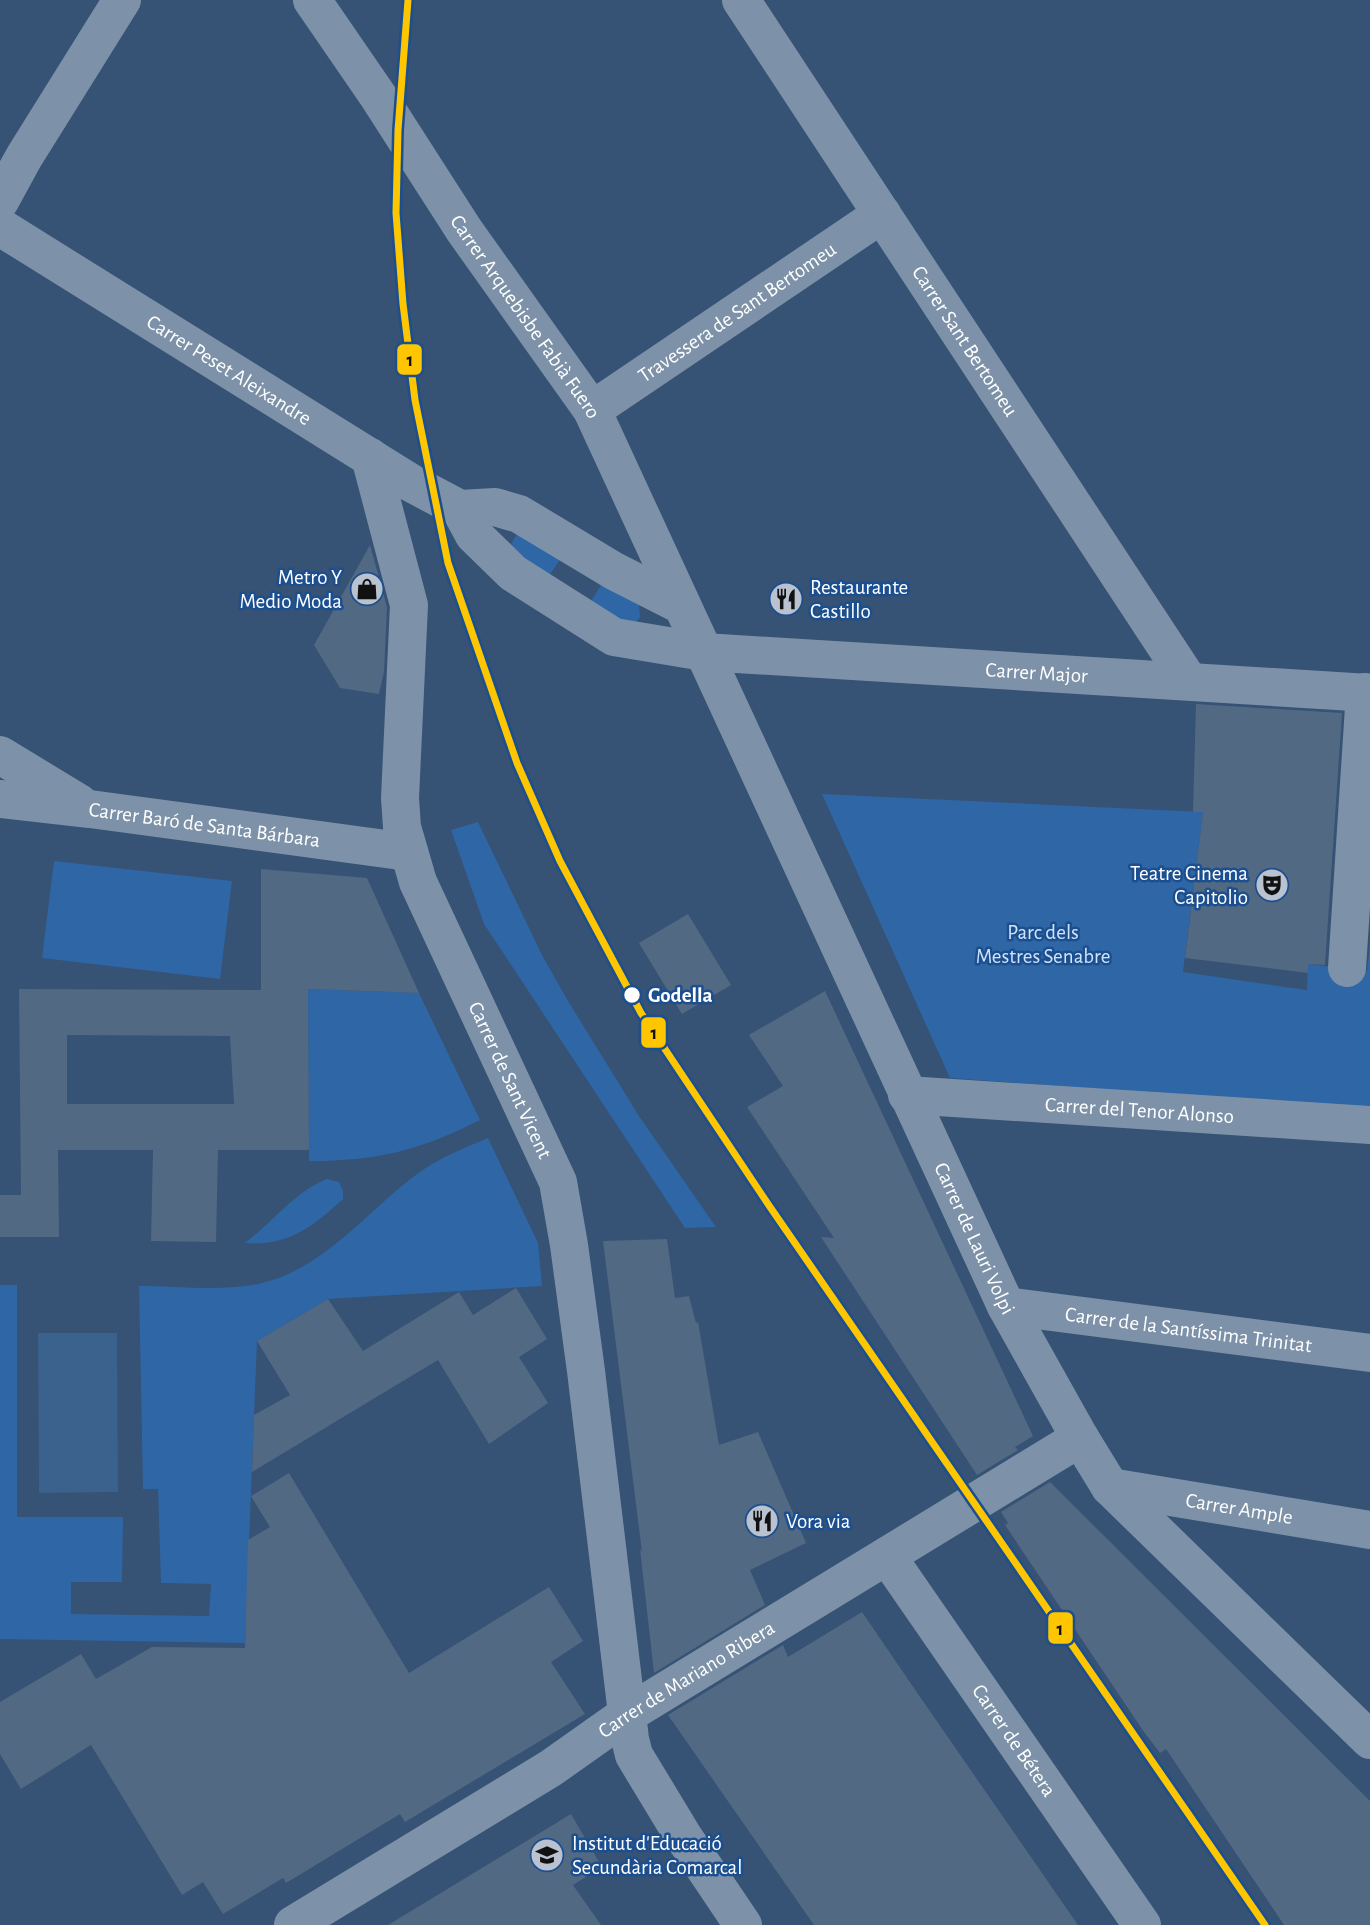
<svg xmlns="http://www.w3.org/2000/svg" width="1370" height="1925" font-family="'Alegreya Sans',sans-serif">
	<style>
		.green { fill: #2f66a5 }
		.water { fill: #3b618d }
		.building { fill: #526984; fill-rule: evenodd }
		.lines { fill: none; stroke-linecap: round; stroke-linejoin: round }
		.minor { stroke: #7d92a8; stroke-width: 38 }
		.metro-1-casing { stroke: #1b4f8f; stroke-width: 12 }
		.metro-1 { stroke: #fdc600; stroke-width: 7 }
		.stop-dot { fill: #fff; stroke: #1b4f8f; stroke-width: 2.5 }
		.labels { text-anchor: middle; dominant-baseline: central; stroke-width: 5; stroke-linejoin: round; paint-order: stroke }
		.street-label { font-size: 21px; fill: #fff; stroke: #1b4f8f }
		.poi-label { font-size: 21px; fill: #fff; stroke: #1b4f8f; text-anchor: start }
		.park-label { font-size: 21px; fill: #cfe3fa; stroke: #1b4f8f }
		.stop-label { font-size: 21px; font-weight: bold; fill: #fff; stroke: #1b4f8f; text-anchor: start }
		.line-badge { stroke: #1b4f8f; stroke-width: 2.5 }
		.pale-badge-label { font-size: 19px; text-anchor: middle; font-weight: bold; fill: #111 }
	</style>
	<rect width="100%" height="100%" fill="#365274"/>
	<path class="green" d="M 517,534 L 563,555 L 549,576 L 515,555 L 511,544 Z
		M 604,580 L 639,604 L 640,617 L 637,621 L 624,624 L 590,603 Z
		M 822,794 L 1203,812 L 1183,972 L 1307,990 L 1308,964 L 1367,971 L 1370,944 L 1370,1109 L 950,1078 Z
		M 478,822 L 542,955 L 568,1001 L 639,1116 L 716,1227 L 685,1228 L 484,924 L 451,830 Z
		M 54,861 L 232,881 L 220,979 L 42,958 Z
		M 308,989 L 419,993 L 480,1120 C 419,1151 377,1161 309,1161 Z
		M 488,1138 L 538,1243 L 542,1286 L 328,1299 L 257,1341 L 245,1643 L 0,1639 L 0,1285 L 17,1285 L 17,1517 L 123,1517 L 122,1582 L 71,1582 L 71,1614 L 209,1616 L 211,1584 L 161,1583 L 158,1489 L 143,1489 L 139,1286 C 178,1286 225,1292 262,1283 C 325,1268 367,1211 417,1174 C 439,1158 464,1148 488,1138 Z
		M 327,1179 L 339,1182 L 343,1191 L 343,1199 C 314,1226 287,1247 245,1243 C 272,1223 295,1191 327,1179 Z"/>
	<path class="water" d="M 38,1333 L 117,1333 L 118,1492 L 39,1493 Z"/>
	<path class="building" d="M 370,545 L 387,607 L 384,672 L 379,694 L 340,688 L 314,645 Z
		M 1196,704 L 1342,713 L 1325,965 L 1308,964 L 1308,973 L 1185,958 L 1203,812 L 1193,812 Z
		M 261,869 L 367,878 L 419,993 L 308,989 L 309,1150 L 218,1150 L 216,1242 L 151,1241 L 153,1150 L 58,1150 L 59,1237 L 0,1237 L 0,1195 L 21,1195 L 19,989 L 261,990 ZM 67,1035 L 230,1036 L 234,1104 L 67,1104 Z
		M 688,914 L 731,985 L 682,1014 L 639,943 Z
		M 825,991 L 1033,1436 L 1015,1447 L 1018,1450 L 977,1475 L 821,1237 L 834,1238 L 747,1107 L 783,1086 L 749,1035 Z
		M 667,1239 L 675,1298 L 689,1296 L 696,1323 L 698,1322 L 719,1445 L 758,1432 L 806,1543 L 750,1570 L 765,1605 L 654,1673 L 640,1549 L 642,1552 L 603,1241 Z
		M 516,1288 L 547,1339 L 519,1357 L 548,1403 L 489,1444 L 438,1360 L 252,1472 L 254,1415 L 290,1395 L 257,1341 L 328,1299 L 363,1351 L 459,1292 L 473,1315 Z
		M 289,1473 L 409,1673 L 549,1587 L 583,1641 L 551,1662 L 585,1714 L 405,1822 L 400,1814 L 286,1883 L 283,1878 L 223,1914 L 203,1882 L 182,1895 L 91,1745 L 21,1789 L 0,1754 L 0,1702 L 81,1654 L 96,1679 L 152,1647 L 245,1648 L 248,1540 L 270,1527 L 251,1496 Z
		M 1050,1482 L 1370,1801 L 1370,1925 L 1284,1925 L 1166,1749 L 1160,1753 L 1144,1732 L 1005,1525 L 1008,1523 L 1001,1512 Z
		M 862,1612 L 918,1694 L 1078,1925 L 814,1925 L 668,1715 L 783,1645 L 788,1657 Z
		M 571,1814 L 602,1867 L 573,1885 L 601,1925 L 388,1925 Z"/>
	<g class="lines">
		<g class="minor">
			<path id="s1" d="M 312,0 L 378,96 L 464,230 L 592,410 L 1006,1306 L 1080,1438 L 1110,1487 L 1370,1740"/>
			<path id="s2" d="M 741,0 L 1188,680"/>
			<path d="M 0,201 L 24,157 L 122,0"/>
			<path id="s3" d="M 0,227 L 411,483 L 460,509"/>
			<path id="s4" d="M 592,410 L 882,214"/>
			<path id="s5" d="M 370,457 L 409,605 L 400,798 L 402,827 L 418,882 L 558,1182 L 569,1245 L 586,1371 L 630,1739 L 634,1755 L 683,1836 L 743,1925"/>
			<path id="s6" d="M 460,509 L 474,535 L 513,573 L 614,637 L 704,652 L 1370,693"/>
			<path d="M 460,509 L 495,507 L 519,514 L 614,571 L 681,605"/>
			<path d="M 0,755 L 79,803"/>
			<path id="s7" d="M 0,799 L 90,809 L 408,852"/>
			<path d="M 1347,968 L 1365,692"/>
			<path id="s8" d="M 907,1095 L 1370,1125"/>
			<path id="s9" d="M 1006,1306 L 1370,1353"/>
			<path id="s10" d="M 1110,1487 L 1370,1530"/>
			<path id="s11" d="M 887,1556 L 1142,1925"/>
			<path id="s12" d="M 293,1925 L 551,1768 L 626,1715 L 1080,1438"/>
		</g>
		<defs>
			<path id="metro-1" d="M 408,0 L 398,130 L 396,213 L 403,304 L 415,400 L 448,563 L 517,763 L 560,861 L 641,1013 L 768,1204 L 1265,1925"/>
		</defs>
		<use href="#metro-1" class="metro-1-casing"/>
		<use href="#metro-1" class="metro-1"/>
	</g>
	<defs>
		<symbol id="shop-disc" viewBox="-11 -11 22 22"><circle r="9.5" fill="#b9c2ce" stroke="#1b4f8f"/><path d="M-5-2.5h2.3a2.7 3.5 0 0 1 5.4 0H5L5.5 6h-11ZM-1.5-2.5h3a1.5 2.3 0 0 0-3 0Z" fill="#111"/></symbol>
		<symbol id="restaurant-disc" viewBox="-11 -11 22 22"><circle r="9.5" fill="#b9c2ce" stroke="#1b4f8f"/><path d="M-5-6h1v4h1v-4h1v4h1v-4h1v5L-1.5 .5V6h-2V.5L-5-1ZM5-6V6H3V1.5H1.5Q1.5-4 5-6Z" fill="#111"/></symbol>
		<symbol id="theatre-disc" viewBox="-11 -11 22 22"><circle r="9.5" fill="#b9c2ce" stroke="#1b4f8f"/><path d="M-5-5.5Q0-4 5-5.5V0Q5 5 0 6Q-5 5-5 0ZM-3.3-2.5H-1v1.5H-3.3ZM1-2.5H3.3v1.5H1ZM-2.8 1Q0 5.5 2.8 1Z" fill="#111"/></symbol>
		<symbol id="school-disc" viewBox="-11 -11 22 22"><circle r="9.5" fill="#b9c2ce" stroke="#1b4f8f"/><path d="M0-5L7-2L0 1L-7-2ZM-4 1L0 2.5L4 1V4Q0 6-4 4Z" fill="#111"/></symbol>
	</defs>
	<g fill-rule="evenodd">
		<use href="#shop-disc" x="348" y="570" width="38" height="38"/>
		<use href="#restaurant-disc" x="767" y="580" width="38" height="38"/>
		<use href="#theatre-disc" x="1253" y="866" width="38" height="38"/>
		<use href="#restaurant-disc" x="743" y="1502" width="38" height="38"/>
		<use href="#school-disc" x="528" y="1836" width="38" height="38"/>
	</g>
	<circle class="stop-dot" cx="632" cy="995" r="9"/>
	<g class="labels">
		<g class="street-label">
			<text stroke="none"><textPath href="#s4" startOffset="175">Travessera de Sant Bertomeu</textPath></text>
			<text stroke="none"><textPath href="#s1" startOffset="382">Carrer Arquebisbe Fabià Fuero</textPath></text>
			<text stroke="none"><textPath href="#s2" startOffset="408">Carrer Sant Bertomeu</textPath></text>
			<text stroke="none"><textPath href="#s3" startOffset="270">Carrer Peset Aleixandre</textPath></text>
			<text stroke="none"><textPath href="#s6" startOffset="628">Carrer Major</textPath></text>
			<text stroke="none"><textPath href="#s7" startOffset="206">Carrer Baró de Santa Bárbara</textPath></text>
			<text stroke="none"><textPath href="#s5" startOffset="651">Carrer de Sant Vicent</textPath></text>
			<text stroke="none"><textPath href="#s8" startOffset="233">Carrer del Tenor Alonso</textPath></text>
			<text stroke="none"><textPath href="#s1" startOffset="1409">Carrer de Lauri Volpi</textPath></text>
			<text stroke="none"><textPath href="#s9" startOffset="184">Carrer de la Santíssima Trinitat</textPath></text>
			<text stroke="none"><textPath href="#s10" startOffset="131">Carrer Ample</textPath></text>
			<text stroke="none"><textPath href="#s12" startOffset="464">Carrer de Mariano Ribera</textPath></text>
			<text stroke="none"><textPath href="#s11" startOffset="224">Carrer de Bétera</textPath></text>
		</g>
		<g class="poi-label">
			<text x="342" y="577" text-anchor="end">Metro Y<tspan x="342" dy="24">Medio Moda</tspan></text>
			<text x="810" y="587">Restaurante<tspan x="810" dy="24">Castillo</tspan></text>
			<text x="1248" y="873" text-anchor="end">Teatre Cinema<tspan x="1248" dy="24">Capitolio</tspan></text>
			<text x="786" y="1521">Vora via</text>
			<text x="572" y="1843">Institut d'Educació<tspan x="572" dy="24">Secundària Comarcal</tspan></text>
		</g>
		<g class="park-label">
			<text x="1043" y="932">Parc dels<tspan x="1043" dy="24">Mestres Senabre</tspan></text>
		</g>
		<g class="stop-label">
			<text x="648" y="995">Godella</text>
		</g>
	</g>
	<g class="line-badge">
		<rect x="396" y="343" width="27" height="33" rx="7" fill="#fdc600"/>
		<rect x="640" y="1016" width="27" height="33" rx="7" fill="#fdc600"/>
		<rect x="1047" y="1611" width="27" height="34" rx="7" fill="#fdc600"/>
	</g>
	<g class="pale-badge-label">
		<text x="410" y="366">1</text>
		<text x="654" y="1039">1</text>
		<text x="1060" y="1635">1</text>
	</g>
</svg>
